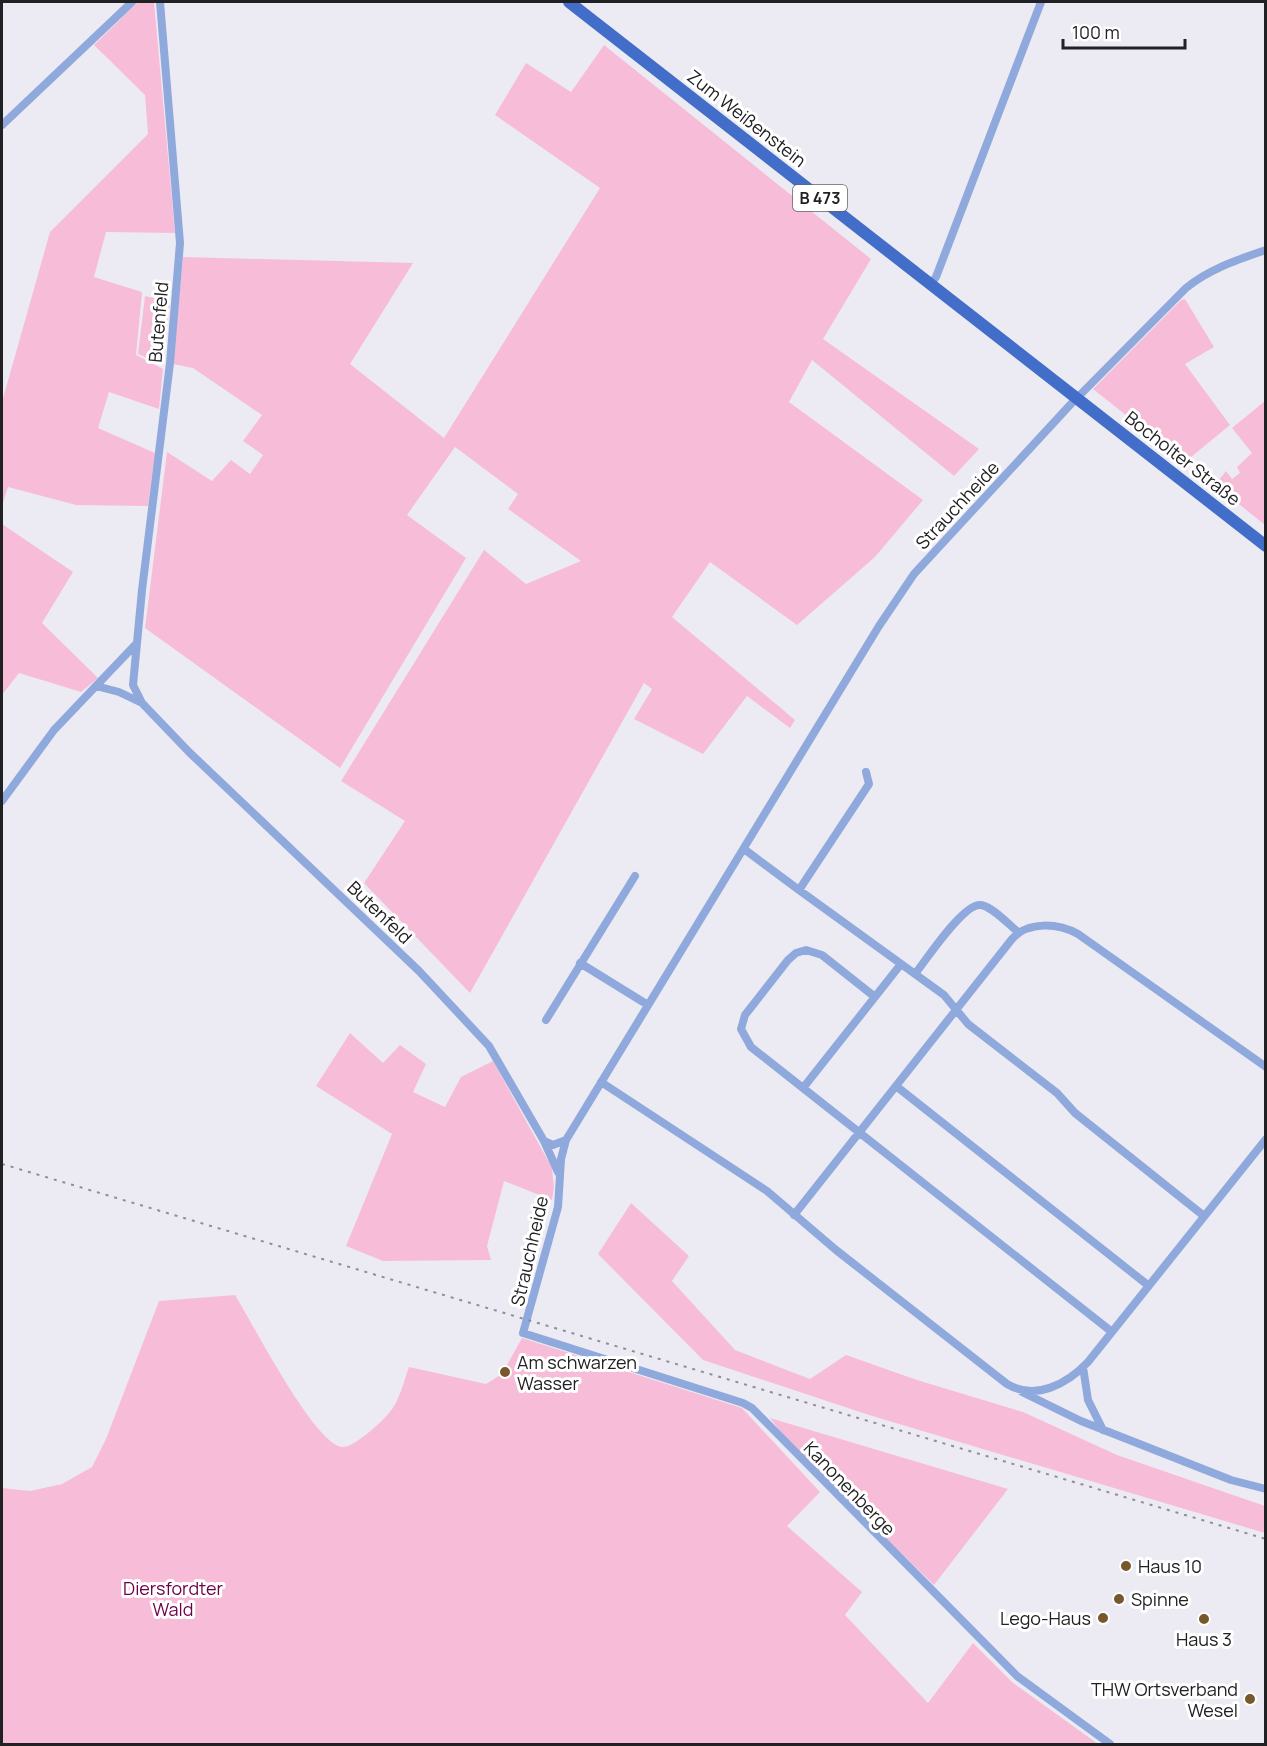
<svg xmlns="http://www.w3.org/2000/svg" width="1267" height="1746" font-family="Manrope,sans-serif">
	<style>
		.green { fill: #f7bdd8 }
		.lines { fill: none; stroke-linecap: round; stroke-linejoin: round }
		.minor { stroke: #8fa9dd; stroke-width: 8 }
		.primary { stroke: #426dc9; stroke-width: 12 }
		.rail { stroke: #8e8e93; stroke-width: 2; stroke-dasharray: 3 6; stroke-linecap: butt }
		.poi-dot { fill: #76582c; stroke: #fff; stroke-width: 2 }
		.labels { text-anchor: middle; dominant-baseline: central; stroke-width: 6; stroke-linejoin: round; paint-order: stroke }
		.shield { fill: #fff; stroke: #646466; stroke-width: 1.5 }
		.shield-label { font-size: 16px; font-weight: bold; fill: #212124 }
		.street-label { font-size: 18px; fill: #212124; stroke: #fff }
		.poi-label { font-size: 18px; fill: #212124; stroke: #fff; text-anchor: start }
		.park-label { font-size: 18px; fill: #6d0048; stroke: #fff }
	</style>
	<rect width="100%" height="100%" fill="#ecebf3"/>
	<path class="green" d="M 138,2 L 154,2 L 175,233 L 106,232 L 94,277 L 142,292 L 136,355 L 163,369 L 159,409 L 109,392 L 98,428 L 155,453 L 148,506 L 76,505 L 8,487 L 2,506 L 2,402 L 50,232 L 148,134 L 145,95 L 94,45 Z
		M 604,45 L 871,259 L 823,339 L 979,449 L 954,476 L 812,360 L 789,402 L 923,500 L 875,557 L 797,625 L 710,562 L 672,617 L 795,720 L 790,728 L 747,696 L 703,754 L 634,719 L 652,689 L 644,683 L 470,993 L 364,883 L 405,821 L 341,781 L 484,550 L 526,584 L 581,561 L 508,509 L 518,494 L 455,447 L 407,515 L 466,558 L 340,768 L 145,628 L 167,452 L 212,481 L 231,460 L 250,474 L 263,455 L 243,441 L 262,415 L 193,368 L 173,364 L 183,257 L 413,263 L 350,364 L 444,438 L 600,188 L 495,115 L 526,63 L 571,92 Z
		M 145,296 L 170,302 L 163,365 L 138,354 Z
		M 1185,299 L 1214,347 L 1185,364 L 1230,425 L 1185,462 L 1093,389 L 1181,300 Z
		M 1265,401 L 1265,525 L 1215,485 L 1226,471 L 1232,479 L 1240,473 L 1237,467 L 1252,453 L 1232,428 Z
		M 2,524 L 73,572 L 42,623 L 98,678 L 81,692 L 19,673 L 2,695 Z
		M 350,1033 L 383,1063 L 400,1045 L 426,1064 L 413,1092 L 445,1107 L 461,1077 L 493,1061 L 552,1168 L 554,1187 L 552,1200 L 504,1181 L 487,1246 L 491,1260 L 383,1261 L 346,1246 L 392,1134 L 316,1086 Z
		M 631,1203 L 689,1256 L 672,1281 L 735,1350 L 810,1379 L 846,1355 L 917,1380 L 1023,1412 L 1117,1455 L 1265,1506 L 1265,1533 L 869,1415 L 703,1360 L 598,1254 Z
		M 235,1295 C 252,1322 314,1444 342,1447 C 352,1449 382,1422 389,1413 C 399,1402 404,1381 409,1367 L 486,1384 L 502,1374 L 522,1338 L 742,1408 L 820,1492 L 787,1526 L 862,1592 L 845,1615 L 928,1703 L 973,1643 L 1012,1682 L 1098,1744 L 2,1744 L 2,1488 L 30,1491 L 62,1484 L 92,1467 L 106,1439 L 159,1301 Z
		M 770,1418 L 1008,1489 L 934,1585 L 793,1448 Z"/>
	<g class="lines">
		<path class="minor" d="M 160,2 L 180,243 L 170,363 L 142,590 L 133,685 L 142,703 L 189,752 L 419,971 L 489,1046 L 544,1141 L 558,1172
			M 2,125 L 132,2
			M 931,284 L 936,277 L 1041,2
			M 96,686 L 119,692 L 142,703
			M 2,801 L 54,730 L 136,644
			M 744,849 L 799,890 L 869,784 L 866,772
			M 799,890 L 915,974
			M 1018,932 C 1009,925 993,907 981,905 C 964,902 926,960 915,974 L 944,995 L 968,1024 L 1057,1093 L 1075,1113 L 1204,1216
			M 580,963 L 648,1005
			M 901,964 L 803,1088 L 1112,1332
			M 546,1020 L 635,876
			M 601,1082 L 767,1191 L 836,1250 L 1007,1384 C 1036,1401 1067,1384 1088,1362 L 1266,1139
			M 896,1086 L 1149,1286
			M 803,1088 L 751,1047 L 741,1029 L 745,1015 L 788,960 L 796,953 L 806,950 L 822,955 L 875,997
			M 544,1141 L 553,1145 L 566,1140
			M 794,1215 L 1012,939 C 1028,921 1058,923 1078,934 L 1266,1067
			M 1083,1367 L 1088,1400 L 1103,1430
			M 1022,1392 L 1081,1421 L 1231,1480 L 1266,1489
			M 1110,1744 L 1017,1676 L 752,1408 L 743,1403 L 523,1333 L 558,1207 L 561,1159 L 566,1140 L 879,626 L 914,574 L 1070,405 L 1186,288 C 1209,269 1237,260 1266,250"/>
		<path class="primary" d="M 569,2 L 1266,546"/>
		<path class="rail" d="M 2,1164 L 1266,1539"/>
	</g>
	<g class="poi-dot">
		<circle cx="505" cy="1372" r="6"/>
		<circle cx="1126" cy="1566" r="6"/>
		<circle cx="1119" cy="1599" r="6"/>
		<circle cx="1103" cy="1618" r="6"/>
		<circle cx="1204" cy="1619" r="6"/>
		<circle cx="1250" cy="1699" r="6"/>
	</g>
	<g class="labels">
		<rect class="shield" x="793" y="185" width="54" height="26" rx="4.5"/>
		<g class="shield-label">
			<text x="820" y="198">B 473</text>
		</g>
		<g class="street-label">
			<text transform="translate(747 118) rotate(38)">Zum Weißenstein</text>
			<text transform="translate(158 322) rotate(-85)">Butenfeld</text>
			<text transform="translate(1183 458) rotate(38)">Bocholter Straße</text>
			<text transform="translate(957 505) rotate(-47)">Strauchheide</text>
			<text transform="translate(380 912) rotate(44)">Butenfeld</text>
			<text transform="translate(529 1251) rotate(-77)">Strauchheide</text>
			<text transform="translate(850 1488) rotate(46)">Kanonenberge</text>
		</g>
		<g class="poi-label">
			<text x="517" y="1362">Am schwarzen<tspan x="517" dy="21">Wasser</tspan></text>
			<text x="1138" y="1566">Haus 10</text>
			<text x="1131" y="1599">Spinne</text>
			<text x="1091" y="1618" text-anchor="end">Lego-Haus</text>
			<text x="1204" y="1639" text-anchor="middle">Haus 3</text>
			<text x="1238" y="1689" text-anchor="end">THW Ortsverband<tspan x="1238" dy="21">Wesel</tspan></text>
		</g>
		<g class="park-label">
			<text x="173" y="1588">Diersfordter<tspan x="173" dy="21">Wald</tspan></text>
		</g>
	</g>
	<rect width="1267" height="1746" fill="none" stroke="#212124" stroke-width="6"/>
	<path d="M1063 39v9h122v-9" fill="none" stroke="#212124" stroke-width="3"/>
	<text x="1072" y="39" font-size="18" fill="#212124" stroke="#ffffff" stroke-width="4.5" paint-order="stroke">100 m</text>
</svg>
